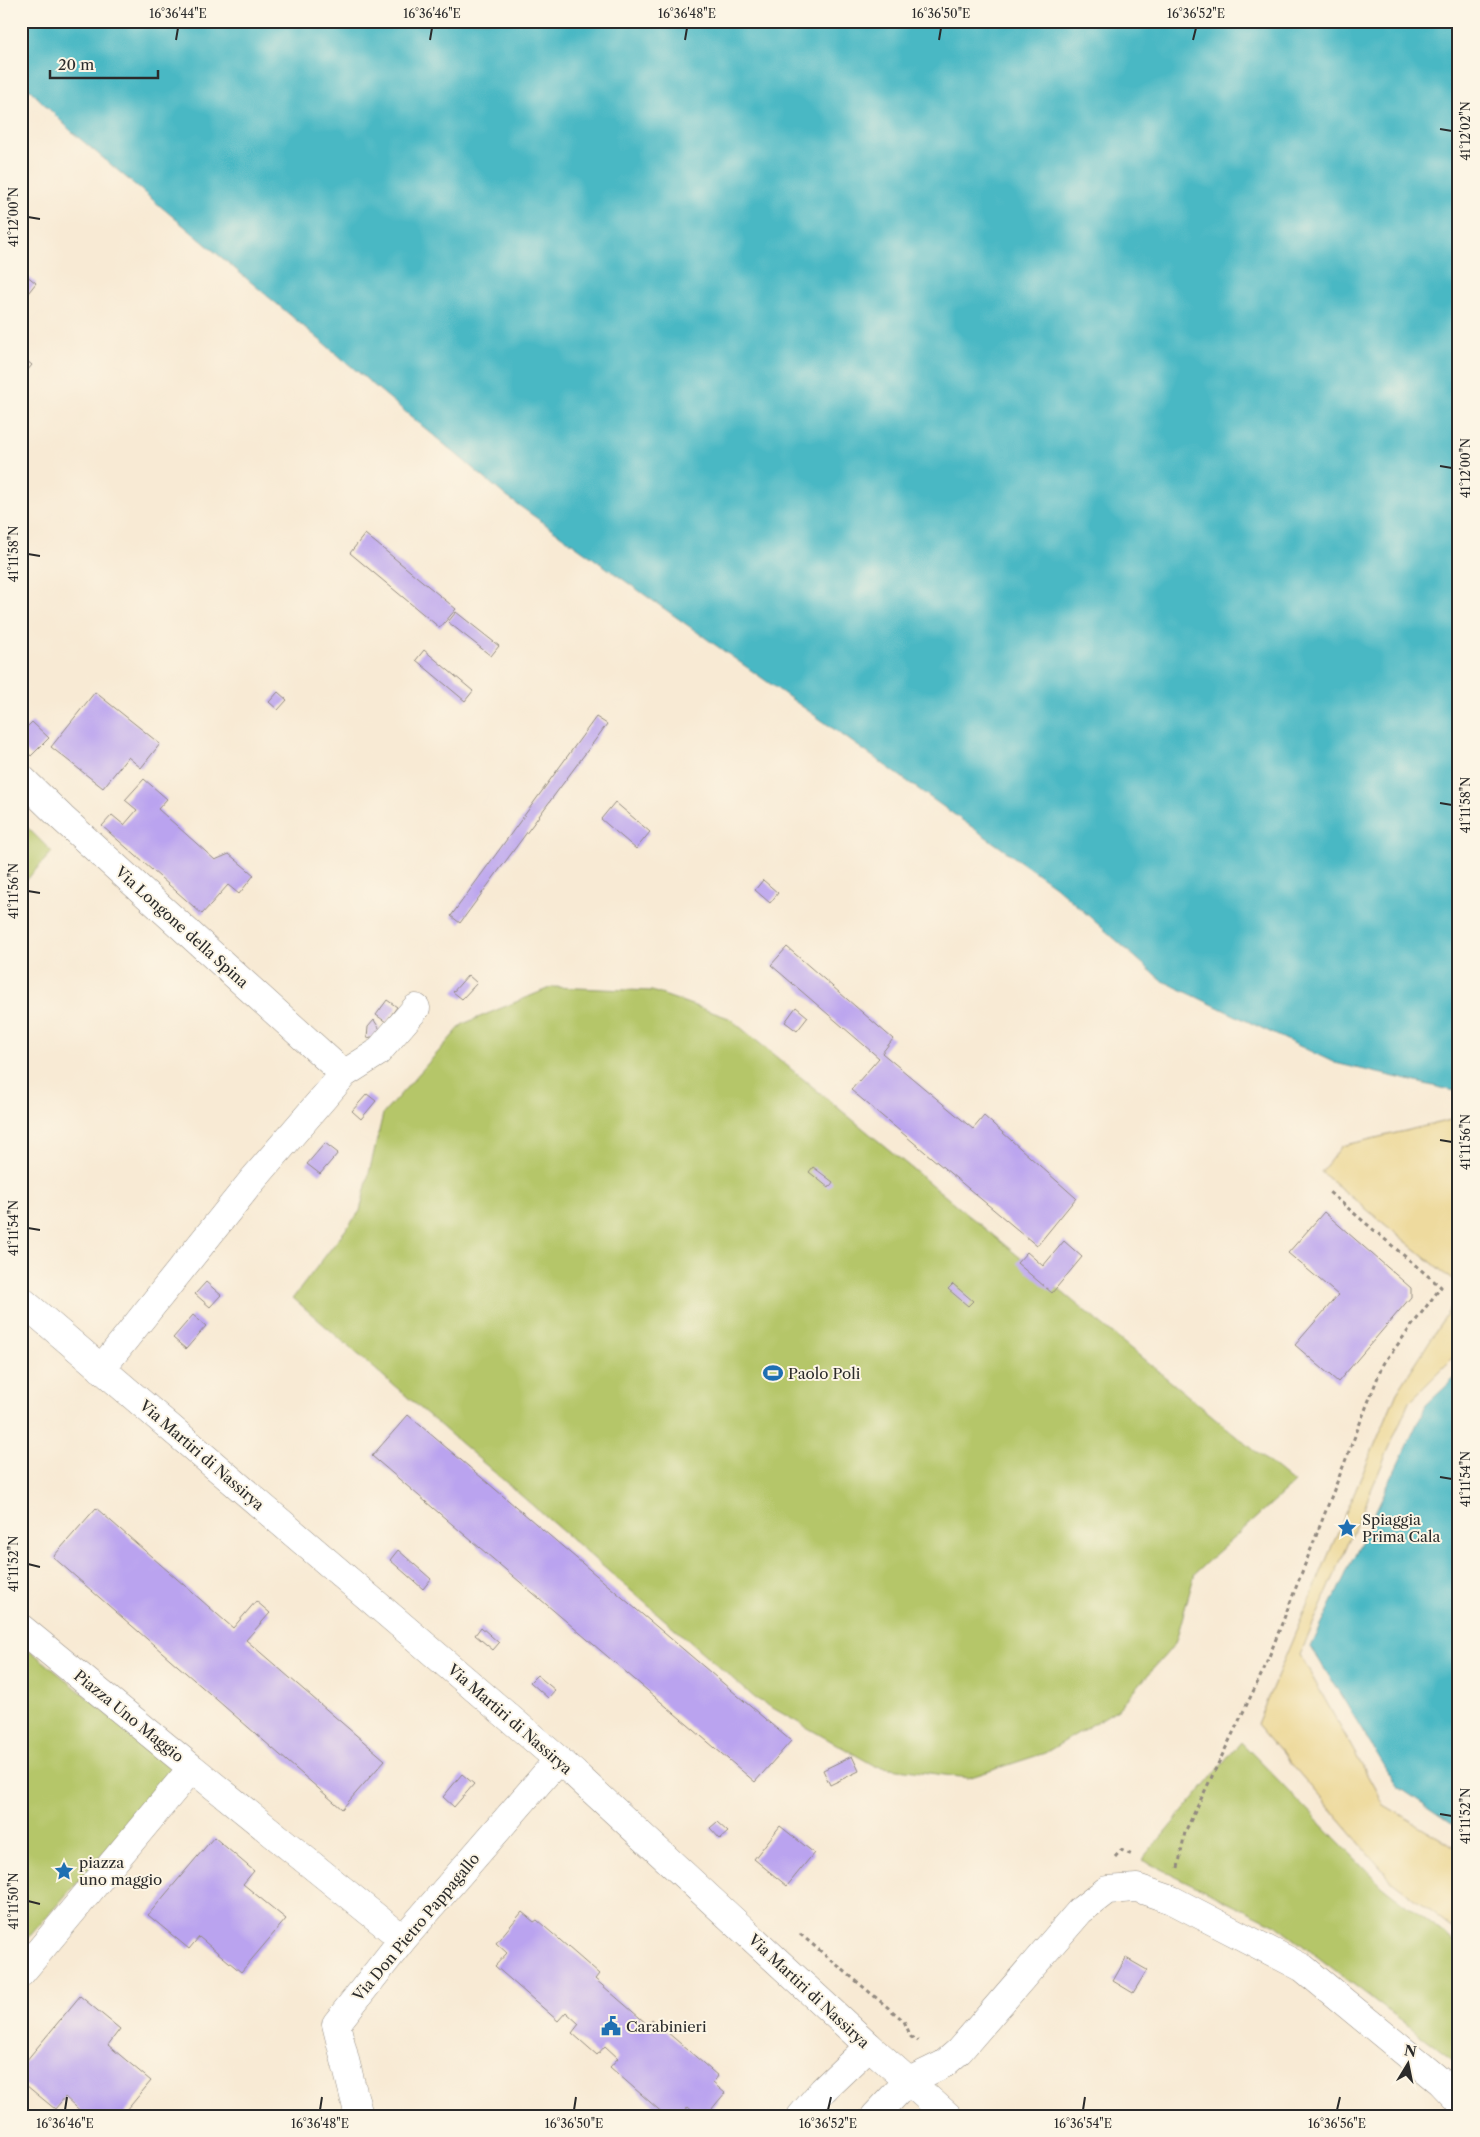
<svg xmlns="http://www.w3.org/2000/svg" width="1480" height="2137" font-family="'Libre Caslon Text',serif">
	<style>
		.green { fill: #b5c669; stroke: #70784a }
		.sand { fill: #eeda9e; stroke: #8c8264 }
		.water { fill: #4ab8c4; stroke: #3a7278 }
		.building { fill: #baa3ef }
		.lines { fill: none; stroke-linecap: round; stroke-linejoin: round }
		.minor-casing { stroke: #928a80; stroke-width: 29 }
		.major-casing { stroke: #928a80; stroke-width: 29 }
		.path { stroke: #928a80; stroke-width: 3; stroke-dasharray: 4 4; stroke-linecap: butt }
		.minor { stroke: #fff; stroke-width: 28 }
		.major { stroke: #fff; stroke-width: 28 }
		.ticks { fill: none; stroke: #2b2b2b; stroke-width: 2 }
		.labels { text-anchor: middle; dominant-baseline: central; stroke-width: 4; stroke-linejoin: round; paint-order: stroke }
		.street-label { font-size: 15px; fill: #2b2b2b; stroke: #fcf5e5 }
		.poi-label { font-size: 15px; fill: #2b2b2b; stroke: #fcf5e5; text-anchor: start }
		.neatline { fill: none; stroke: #2b2b2b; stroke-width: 2 }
		.ticks-label { font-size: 12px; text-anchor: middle; fill: #2b2b2b }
	</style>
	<rect width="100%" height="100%" fill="#fcf5e5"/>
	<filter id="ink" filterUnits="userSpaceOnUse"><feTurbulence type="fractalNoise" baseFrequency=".02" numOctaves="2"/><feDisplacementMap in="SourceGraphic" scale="10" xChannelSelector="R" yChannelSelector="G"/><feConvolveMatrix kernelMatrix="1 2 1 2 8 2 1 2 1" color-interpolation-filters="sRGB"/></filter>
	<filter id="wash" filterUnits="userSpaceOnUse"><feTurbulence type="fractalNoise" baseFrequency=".0096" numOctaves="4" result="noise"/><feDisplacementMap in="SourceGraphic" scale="20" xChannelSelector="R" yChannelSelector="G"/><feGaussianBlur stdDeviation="1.12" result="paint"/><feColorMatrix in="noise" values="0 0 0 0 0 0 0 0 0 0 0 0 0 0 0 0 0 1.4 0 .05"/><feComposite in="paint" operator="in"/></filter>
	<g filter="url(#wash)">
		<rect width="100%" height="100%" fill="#f8ead4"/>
		<path class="green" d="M 21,821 L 52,852 L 21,886 Z
			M 552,987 L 652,991 L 729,1018 L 1294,1483 L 1195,1573 L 1175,1644 L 1118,1709 L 1045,1753 L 968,1778 L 875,1766 L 755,1698 L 293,1298 L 360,1211 L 383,1114 L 463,1024 Z
			M 21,1643 L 176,1770 L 21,1946 Z
			M 1241,1742 L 1383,1887 L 1459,1945 L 1459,2065 L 1276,1925 L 1142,1860 Z"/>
		<path class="sand" d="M 1459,1118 L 1459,1285 L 1321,1172 L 1342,1146 Z
			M 1459,1295 L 1459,1352 L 1409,1402 L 1300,1655 L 1384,1805 L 1459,1849 L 1459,1933 L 1392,1881 L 1257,1724 L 1397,1392 Z"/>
		<path class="water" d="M 21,21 L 1459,21 L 1459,1092 L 1335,1063 L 1161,980 L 1055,886 L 507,497 L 72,132 L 21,81 Z
			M 1459,1374 L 1459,1828 L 1397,1786 L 1311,1647 L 1426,1405 Z"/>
		<g id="blocks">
			<path class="building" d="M 21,271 L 36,283 L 21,302 Z
				M 21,356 L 32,365 L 21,378 Z
				M 365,534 L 456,609 L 440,628 L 350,553 Z
				M 456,612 L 499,646 L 491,656 L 448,622 Z
				M 424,650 L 473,691 L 465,701 L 416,660 Z
				M 95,692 L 160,744 L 141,768 L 128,757 L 103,788 L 51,747 Z
				M 278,692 L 287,700 L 278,710 L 269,702 Z
				M 596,717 L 607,724 L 460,923 L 451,916 Z
				M 32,722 L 49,738 L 31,756 L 21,746 L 21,733 Z
				M 144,779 L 167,799 L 158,809 L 215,860 L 229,854 L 254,875 L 239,894 L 228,885 L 202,914 L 102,826 L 112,815 L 124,825 L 137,810 L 125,800 Z
				M 615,802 L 650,832 L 636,849 L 601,819 Z
				M 763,880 L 778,893 L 770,903 L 755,890 Z
				M 787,947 L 893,1039 L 882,1053 L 973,1129 L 984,1116 L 1076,1198 L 1037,1246 L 851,1090 L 879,1058 L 771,965 Z
				M 468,975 L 477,983 L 462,999 L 453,992 Z
				M 387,1000 L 397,1007 L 386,1022 L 376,1015 Z
				M 796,1007 L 808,1017 L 797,1031 L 785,1022 Z
				M 374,1020 L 381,1031 L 376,1036 L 367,1038 L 368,1027 Z
				M 367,1094 L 376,1101 L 361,1119 L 352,1111 Z
				M 325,1143 L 338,1153 L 320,1174 L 307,1164 Z
				M 813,1167 L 833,1182 L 829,1188 L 809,1172 Z
				M 1324,1212 L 1411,1288 L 1411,1297 L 1338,1382 L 1295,1345 L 1338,1295 L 1288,1253 Z
				M 1064,1241 L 1082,1257 L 1052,1293 L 1017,1263 L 1027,1252 L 1043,1266 Z
				M 206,1282 L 221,1295 L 210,1307 L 195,1294 Z
				M 953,1284 L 973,1301 L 968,1306 L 948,1289 Z
				M 193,1315 L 206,1326 L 186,1349 L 173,1338 Z
				M 408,1415 L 791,1741 L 755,1782 L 372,1456 Z
				M 96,1508 L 233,1628 L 256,1601 L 270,1613 L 246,1640 L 385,1760 L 342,1809 L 53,1557 Z
				M 398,1550 L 431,1579 L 423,1589 L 390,1560 Z
				M 481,1627 L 499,1643 L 493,1650 L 475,1635 Z
				M 537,1675 L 555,1690 L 548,1698 L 530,1682 Z
				M 852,1756 L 859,1771 L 830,1785 L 823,1770 Z
				M 462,1774 L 474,1784 L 454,1807 L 443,1797 Z
				M 717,1822 L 728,1832 L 720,1839 L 710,1828 Z
				M 780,1826 L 814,1853 L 787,1886 L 754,1859 Z
				M 214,1837 L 254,1871 L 243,1884 L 286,1919 L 241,1972 L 199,1937 L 189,1949 L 148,1915 Z
				M 522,1912 L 534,1922 L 537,1920 L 599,1974 L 595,1979 L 647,2024 L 652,2019 L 718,2076 L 713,2083 L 725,2093 L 706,2116 L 698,2116 L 688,2107 L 681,2116 L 666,2116 L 610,2067 L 618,2058 L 605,2046 L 597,2055 L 572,2033 L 579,2024 L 566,2012 L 558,2021 L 495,1966 L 507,1953 L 496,1943 Z
				M 1126,1958 L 1147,1970 L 1133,1993 L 1113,1981 Z
				M 80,1996 L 120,2029 L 108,2045 L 151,2081 L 122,2116 L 86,2116 L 65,2097 L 55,2109 L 21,2081 L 21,2067 Z"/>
		</g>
	</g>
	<g filter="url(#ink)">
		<use href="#blocks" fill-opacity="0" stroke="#928a80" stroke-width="1"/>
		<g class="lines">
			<defs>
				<path id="minor" d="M 21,778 L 62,818 L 344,1074
					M 21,1300 L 575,1774 L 869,2046
					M 101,1369 L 251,1182 L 344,1074 L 377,1053 L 416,1008
					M 21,1628 L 192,1768 L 21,1973
					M 192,1768 L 403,1939
					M 907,2082 L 944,2064 L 959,2051 L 1080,1911 L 1107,1890 L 1137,1888 L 1172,1900 L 1303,1968 L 1441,2082 L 1459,2101
					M 359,2116 L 336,2024 L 403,1939 L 558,1760"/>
				<path id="major" d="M 801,2116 L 823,2090 L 869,2046 L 948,2116
					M 875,2116 L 907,2082"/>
			</defs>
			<use href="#minor" class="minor-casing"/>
			<use href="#major" class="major-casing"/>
			<path class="path" d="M 1115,1857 L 1121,1850 L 1132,1855
				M 1178,1868 L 1185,1832 L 1265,1667 L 1383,1364 L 1441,1287 L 1329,1192
				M 800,1934 L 904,2021 L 911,2037 L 918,2041"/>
			<use href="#minor" class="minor"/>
			<use href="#major" class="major"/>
		</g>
	</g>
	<path class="ticks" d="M 176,40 L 178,28M 430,40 L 432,28M 685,40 L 687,28M 939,40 L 941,28M 1193,40 L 1196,28M 1440,129 L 1452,131M 28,217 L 40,219M 1440,466 L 1452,468M 28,554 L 40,556M 1440,803 L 1452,805M 28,891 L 40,893M 1440,1140 L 1452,1142M 28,1228 L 40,1230M 1440,1477 L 1452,1479M 28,1564 L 40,1567M 1440,1814 L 1452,1816M 28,1901 L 40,1904M 65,2110 L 67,2097M 320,2110 L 322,2097M 574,2110 L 576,2097M 828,2110 L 831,2097M 1083,2110 L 1085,2097M 1337,2110 L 1340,2097"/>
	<defs>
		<symbol id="stadium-bare" viewBox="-9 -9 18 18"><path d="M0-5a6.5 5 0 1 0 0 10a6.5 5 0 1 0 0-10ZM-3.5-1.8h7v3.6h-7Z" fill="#1f6fb2" stroke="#fcf5e5" stroke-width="2.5" paint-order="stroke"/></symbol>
		<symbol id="sight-bare" viewBox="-9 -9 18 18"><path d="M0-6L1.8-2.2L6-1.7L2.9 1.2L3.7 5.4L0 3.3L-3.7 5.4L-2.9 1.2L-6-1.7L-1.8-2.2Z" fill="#1f6fb2" stroke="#fcf5e5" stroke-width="2.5" paint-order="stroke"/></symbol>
		<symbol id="civic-bare" viewBox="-9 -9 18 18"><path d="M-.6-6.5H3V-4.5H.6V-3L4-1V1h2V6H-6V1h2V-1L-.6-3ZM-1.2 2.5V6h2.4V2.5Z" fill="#1f6fb2" stroke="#fcf5e5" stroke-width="2.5" paint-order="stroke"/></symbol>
	</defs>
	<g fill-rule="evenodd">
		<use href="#stadium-bare" x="759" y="1359" width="28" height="28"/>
		<use href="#sight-bare" x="1333" y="1514" width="28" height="28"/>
		<use href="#sight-bare" x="50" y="1857" width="28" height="28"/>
		<use href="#civic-bare" x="597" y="2012" width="28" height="28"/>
	</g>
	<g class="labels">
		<g class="street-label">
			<text transform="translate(182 927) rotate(42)">Via Longone della Spina</text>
			<text transform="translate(202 1455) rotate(41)">Via Martiri di Nassirya</text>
			<text transform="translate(129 1716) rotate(39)">Piazza Uno Maggio</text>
			<text transform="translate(510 1719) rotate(41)">Via Martiri di Nassirya</text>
			<text transform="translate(416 1927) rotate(-50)">Via Don Pietro Pappagallo</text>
			<text transform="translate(809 1991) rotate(43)">Via Martiri di Nassirya</text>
		</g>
		<g class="poi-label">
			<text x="788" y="1373">Paolo Poli</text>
			<text x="1362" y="1519">Spiaggia<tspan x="1362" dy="17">Prima Cala</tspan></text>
			<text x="79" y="1862">piazza<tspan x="79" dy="17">uno maggio</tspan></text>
			<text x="626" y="2026">Carabinieri</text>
		</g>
	</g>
	<rect width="1480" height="2137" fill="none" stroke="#fcf5e5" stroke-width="55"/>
	<g transform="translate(1408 2064) rotate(10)" stroke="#fcf5e5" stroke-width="4" paint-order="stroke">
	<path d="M0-4L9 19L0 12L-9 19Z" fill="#2b2b2b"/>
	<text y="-8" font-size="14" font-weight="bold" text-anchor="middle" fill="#2b2b2b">N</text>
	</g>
	<path d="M50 70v8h108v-8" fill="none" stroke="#2b2b2b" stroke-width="2.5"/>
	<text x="58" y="70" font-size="15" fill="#2b2b2b" stroke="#fcf5e5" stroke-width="4" paint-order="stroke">20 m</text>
	<rect x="28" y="28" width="1424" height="2082" class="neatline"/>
	<g class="ticks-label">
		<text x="178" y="18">16°36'44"E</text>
		<text x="432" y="18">16°36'46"E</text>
		<text x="687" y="18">16°36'48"E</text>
		<text x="941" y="18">16°36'50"E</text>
		<text x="1196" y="18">16°36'52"E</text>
		<text transform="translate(1466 131) rotate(-90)" y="4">41°12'02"N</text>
		<text transform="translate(14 217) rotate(-90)" y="4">41°12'00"N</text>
		<text transform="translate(1466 468) rotate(-90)" y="4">41°12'00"N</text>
		<text transform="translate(14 554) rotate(-90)" y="4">41°11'58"N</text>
		<text transform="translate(1466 805) rotate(-90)" y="4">41°11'58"N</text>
		<text transform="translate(14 891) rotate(-90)" y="4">41°11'56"N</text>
		<text transform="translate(1466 1142) rotate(-90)" y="4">41°11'56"N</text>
		<text transform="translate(14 1228) rotate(-90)" y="4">41°11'54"N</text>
		<text transform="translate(1466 1479) rotate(-90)" y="4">41°11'54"N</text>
		<text transform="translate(14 1564) rotate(-90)" y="4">41°11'52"N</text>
		<text transform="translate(1466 1816) rotate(-90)" y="4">41°11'52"N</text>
		<text transform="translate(14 1901) rotate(-90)" y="4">41°11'50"N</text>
		<text x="65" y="2128">16°36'46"E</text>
		<text x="320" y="2128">16°36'48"E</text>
		<text x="574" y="2128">16°36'50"E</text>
		<text x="828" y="2128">16°36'52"E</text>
		<text x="1083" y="2128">16°36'54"E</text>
		<text x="1337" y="2128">16°36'56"E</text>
	</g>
</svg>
